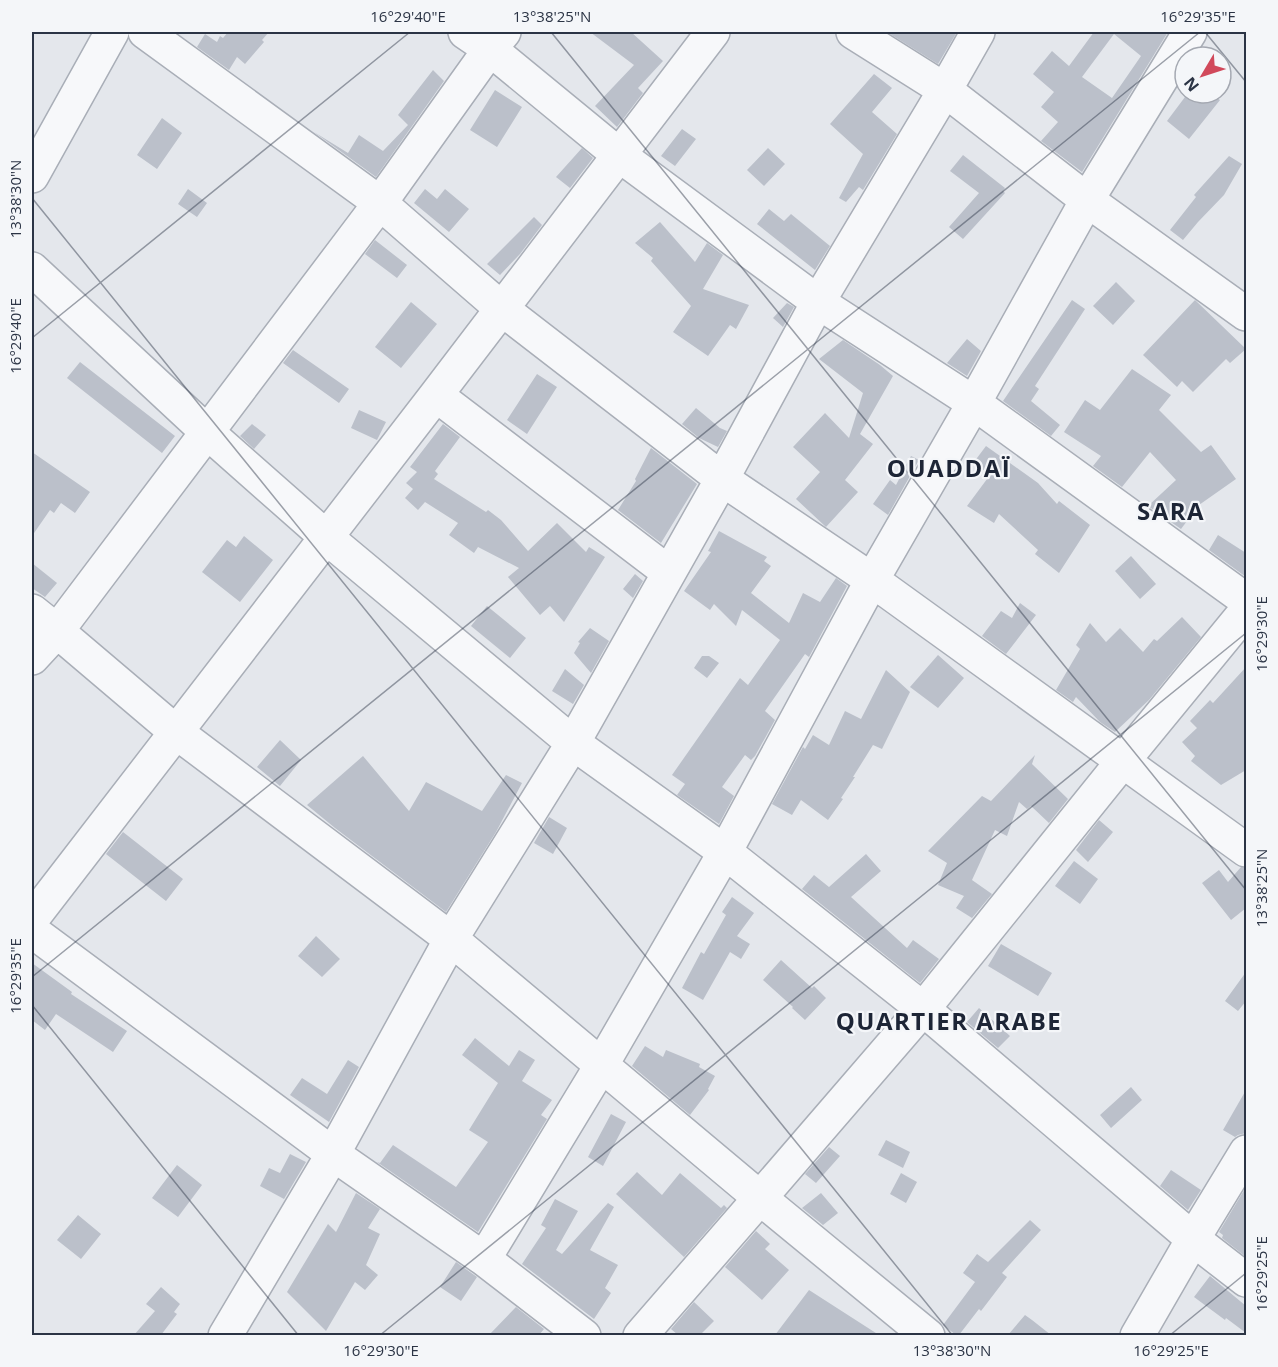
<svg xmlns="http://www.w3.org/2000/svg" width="1278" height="1367" font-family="'Open Sans',sans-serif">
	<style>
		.building { fill: #bbc0ca; fill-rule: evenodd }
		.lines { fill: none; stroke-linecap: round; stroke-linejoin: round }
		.minor-casing { stroke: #a9aeb7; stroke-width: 36 }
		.minor { stroke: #f7f8fa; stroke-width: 33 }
		.ticks { fill: none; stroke: #2b3445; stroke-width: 1.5; stroke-opacity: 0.45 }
		.labels { text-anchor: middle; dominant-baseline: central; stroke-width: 4.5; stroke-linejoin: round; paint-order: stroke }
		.district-label { font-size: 24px; font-weight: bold; letter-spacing: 1.5px; fill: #1d2536; stroke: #f4f6f9 }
		.neatline { fill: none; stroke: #2b3445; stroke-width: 2 }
		.ticks-label { font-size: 15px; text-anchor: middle; fill: #2b3445 }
	</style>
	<rect width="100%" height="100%" fill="#e4e7ec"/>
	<path class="building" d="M 228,32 L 269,32 L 262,40 L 264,42 L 245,64 L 237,57 L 229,70 L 197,47 L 205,34 L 217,42 L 220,36 L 223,38 Z
		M 590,32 L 631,32 L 663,61 L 638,88 L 643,93 L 617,127 L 595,106 L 634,65 Z
		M 887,32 L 957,32 L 938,64 Z
		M 1094,32 L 1168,32 L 1082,172 L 1041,141 L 1058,122 L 1041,107 L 1054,92 L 1033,74 L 1052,51 L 1069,66 ZM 1114,34 L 1141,56 L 1112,98 L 1082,77 Z
		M 433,70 L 444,81 L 376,177 L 314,132 L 348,153 L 359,135 L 383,151 L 408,125 L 398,115 Z
		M 874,74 L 892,88 L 872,112 L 897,134 L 863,190 L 859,187 L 846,202 L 839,198 L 863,154 L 830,124 Z
		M 495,90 L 522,107 L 497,147 L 470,130 Z
		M 1188,93 L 1210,93 L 1220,100 L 1189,139 L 1167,121 Z
		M 162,118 L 182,133 L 157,169 L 137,155 Z
		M 682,129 L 696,139 L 675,166 L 661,156 Z
		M 582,148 L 593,158 L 570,188 L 556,177 Z
		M 768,148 L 785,164 L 764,186 L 747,170 Z
		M 963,155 L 1005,188 L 1003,191 L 1005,193 L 963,239 L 949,227 L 979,193 L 950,171 Z
		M 1229,156 L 1242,164 L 1224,195 L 1198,222 L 1183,240 L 1170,230 L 1196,197 L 1194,195 Z
		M 188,189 L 207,203 L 197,217 L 178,204 Z
		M 425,189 L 437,199 L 445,189 L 469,209 L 449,232 L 414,203 Z
		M 769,209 L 784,221 L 791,214 L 830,246 L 815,270 L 757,224 Z
		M 534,217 L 542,225 L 520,254 L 500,275 L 487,264 Z
		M 660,222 L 695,262 L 707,243 L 723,255 L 703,289 L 749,305 L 736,329 L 730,325 L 708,356 L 673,332 L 691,306 L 651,261 L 653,258 L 635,243 Z
		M 375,240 L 407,265 L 397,278 L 365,254 Z
		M 1116,282 L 1135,301 L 1113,325 L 1093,306 Z
		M 1072,300 L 1085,309 L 1035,386 L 1039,389 L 1031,401 L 1060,425 L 1051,436 L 1003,401 Z
		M 1195,300 L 1246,349 L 1230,363 L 1226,359 L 1193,392 L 1182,381 L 1177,387 L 1143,355 Z
		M 411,302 L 437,324 L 401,368 L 375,347 Z
		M 787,303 L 794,307 L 783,327 L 773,318 Z
		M 967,339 L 981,351 L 967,376 L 947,363 Z
		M 843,340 L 880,365 L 893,376 L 860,434 L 873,444 L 845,480 L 858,492 L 826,527 L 796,499 L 820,472 L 793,447 L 825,413 L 849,438 L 863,393 L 819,359 Z
		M 293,350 L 349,389 L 339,403 L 283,363 Z
		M 80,362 L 175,436 L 162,453 L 67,378 Z
		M 1132,369 L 1171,395 L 1159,410 L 1201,452 L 1211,445 L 1236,479 L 1199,505 L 1181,529 L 1148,506 L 1176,480 L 1150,452 L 1122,487 L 1093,466 L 1101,456 L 1064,432 L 1085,400 L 1100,410 Z
		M 537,374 L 557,387 L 527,434 L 507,420 Z
		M 696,408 L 720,428 L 727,431 L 718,447 L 699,438 L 682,424 Z
		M 359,410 L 386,422 L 377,440 L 351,428 Z
		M 252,424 L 266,435 L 254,449 L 240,436 Z
		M 443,424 L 460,437 L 435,471 L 438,474 L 434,479 L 486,512 L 488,510 L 501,520 L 528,551 L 557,523 L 586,552 L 589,547 L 605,557 L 564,622 L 550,606 L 540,615 L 508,577 L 519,568 L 478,547 L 474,553 L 449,535 L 458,523 L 425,502 L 418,510 L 405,498 L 413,489 L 406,483 L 417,472 L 410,467 Z
		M 986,446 L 1038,483 L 1057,504 L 1059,501 L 1090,525 L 1059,573 L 1035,554 L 1038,550 L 999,514 L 994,523 L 967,506 L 990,475 L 974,462 Z
		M 651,448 L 697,484 L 661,543 L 618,510 L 636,481 L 635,479 Z
		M 32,452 L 90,492 L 75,513 L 61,503 L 54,513 L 50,510 L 32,536 Z
		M 911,456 L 919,460 L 888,515 L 873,504 L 890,480 L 896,485 Z
		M 719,531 L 767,557 L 764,561 L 771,566 L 751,593 L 789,623 L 803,593 L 820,602 L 836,578 L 847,586 L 809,657 L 805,654 L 765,711 L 775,720 L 755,756 L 751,760 L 745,755 L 722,787 L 734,796 L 719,824 L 677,795 L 685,784 L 672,775 L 740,678 L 748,685 L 780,640 L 742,610 L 736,626 L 714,604 L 710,610 L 684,591 L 711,552 L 708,551 Z
		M 1218,535 L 1246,553 L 1246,577 L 1209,550 Z
		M 244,536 L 273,560 L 240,602 L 202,572 L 227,540 L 236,547 Z
		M 1131,556 L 1156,584 L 1140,599 L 1115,571 Z
		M 32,563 L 57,583 L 45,597 L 32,588 Z
		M 635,574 L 643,581 L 633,598 L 623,589 Z
		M 1020,603 L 1036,615 L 1006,654 L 982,636 L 1001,611 L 1012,618 Z
		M 487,606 L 526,638 L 510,658 L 471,626 Z
		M 1182,617 L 1201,637 L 1149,700 L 1115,732 L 1100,722 L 1076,697 L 1073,702 L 1056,690 L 1080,649 L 1076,645 L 1090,623 L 1106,642 L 1120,628 L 1143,652 L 1154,639 L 1157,641 Z
		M 590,628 L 609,641 L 591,673 L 574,653 L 580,643 L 578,642 Z
		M 938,655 L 964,678 L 938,708 L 910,687 Z
		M 702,656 L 709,656 L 719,663 L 707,678 L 694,668 Z
		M 1246,667 L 1246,770 L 1221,785 L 1191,761 L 1195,756 L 1182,742 L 1197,728 L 1190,721 L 1210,700 L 1213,703 Z
		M 565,669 L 584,685 L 573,704 L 552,691 Z
		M 886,670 L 910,692 L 882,749 L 873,745 L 853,777 L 855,777 L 841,798 L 843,799 L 828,820 L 801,800 L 792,815 L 772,804 L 803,747 L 805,749 L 813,735 L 829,745 L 845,711 L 861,719 Z
		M 280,740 L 301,760 L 280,786 L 257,767 Z
		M 1035,755 L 1032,764 L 1068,799 L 1049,823 L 1031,806 L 1027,809 L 1019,802 L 1007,836 L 995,830 L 972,880 L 992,894 L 972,918 L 956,908 L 964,896 L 938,885 L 947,863 L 928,851 L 982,796 L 991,801 Z
		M 363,756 L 409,811 L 426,782 L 482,811 L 506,775 L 522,783 L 496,832 L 446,912 L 335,828 L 307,805 Z
		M 549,817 L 567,828 L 553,854 L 534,843 Z
		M 1099,820 L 1113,832 L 1088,862 L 1076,850 Z
		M 123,832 L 183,879 L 166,901 L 106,854 Z
		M 866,854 L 881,871 L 851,897 L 907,948 L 913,940 L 939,959 L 920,983 L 802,889 L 814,875 L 829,887 Z
		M 1074,861 L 1098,879 L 1080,904 L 1055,886 Z
		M 1241,867 L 1246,868 L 1246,908 L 1231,920 L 1202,883 L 1219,870 L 1228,882 Z
		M 732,897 L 754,913 L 737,936 L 750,944 L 741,959 L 730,952 L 703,1000 L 682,988 L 701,952 L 704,954 L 726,915 L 722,912 Z
		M 316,936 L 340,959 L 322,977 L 298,956 Z
		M 1001,944 L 1052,973 L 1038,996 L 988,966 Z
		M 781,960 L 812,988 L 814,986 L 826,998 L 805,1020 L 792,1008 L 793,1007 L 763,980 Z
		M 32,963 L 72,992 L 71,994 L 127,1031 L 113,1052 L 56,1014 L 45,1030 L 32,1020 Z
		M 1246,972 L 1246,1001 L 1238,1011 L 1225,1001 Z
		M 979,1008 L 1010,1036 L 998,1048 L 967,1022 Z
		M 475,1038 L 509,1066 L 519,1050 L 535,1060 L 522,1081 L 552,1100 L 541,1115 L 547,1119 L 478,1232 L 377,1162 L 380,1163 L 393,1145 L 456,1187 L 488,1142 L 469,1130 L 498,1083 L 462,1055 Z
		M 645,1046 L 663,1057 L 666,1050 L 700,1064 L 699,1067 L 715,1076 L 708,1089 L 709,1090 L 690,1115 L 632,1066 Z
		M 348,1060 L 359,1067 L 329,1122 L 290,1095 L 302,1078 L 327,1094 Z
		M 1131,1087 L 1142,1100 L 1111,1128 L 1100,1115 Z
		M 1246,1090 L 1246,1133 L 1238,1135 L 1235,1137 L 1223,1130 Z
		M 611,1114 L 626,1122 L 603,1166 L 588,1157 Z
		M 886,1140 L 910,1152 L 903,1168 L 878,1155 Z
		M 829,1147 L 840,1156 L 816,1183 L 805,1174 Z
		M 290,1154 L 306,1162 L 284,1199 L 260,1186 L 269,1168 L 280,1173 Z
		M 177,1165 L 202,1185 L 178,1217 L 152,1198 Z
		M 1171,1170 L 1201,1190 L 1188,1210 L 1160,1186 Z
		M 637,1172 L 662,1195 L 680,1173 L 721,1208 L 724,1205 L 727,1208 L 684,1257 L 616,1194 Z
		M 901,1173 L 917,1182 L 906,1203 L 890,1194 Z
		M 1246,1187 L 1246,1257 L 1222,1238 L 1223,1235 L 1219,1232 Z
		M 356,1193 L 380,1209 L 368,1228 L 380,1234 L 366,1265 L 378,1275 L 365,1290 L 355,1282 L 326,1331 L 287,1292 L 328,1224 L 336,1232 Z
		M 821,1193 L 838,1213 L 823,1225 L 802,1208 Z
		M 555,1199 L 578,1211 L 556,1250 L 562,1254 L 608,1203 L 614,1207 L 590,1250 L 618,1265 L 605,1288 L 611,1293 L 594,1319 L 522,1264 L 546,1228 L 541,1225 Z
		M 78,1215 L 101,1234 L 81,1259 L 57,1240 Z
		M 1030,1220 L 1041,1230 L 1002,1273 L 1007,1277 L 981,1311 L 979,1309 L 959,1335 L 956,1335 L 943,1325 L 975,1282 L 963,1273 L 977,1254 L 988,1262 Z
		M 756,1231 L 770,1244 L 765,1249 L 789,1270 L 762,1300 L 725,1267 Z
		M 456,1262 L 477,1277 L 461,1301 L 440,1287 Z
		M 1210,1276 L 1246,1306 L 1246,1333 L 1226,1318 L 1225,1320 L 1194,1297 Z
		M 161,1287 L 180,1304 L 174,1312 L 177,1314 L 161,1335 L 134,1335 L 155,1311 L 146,1304 Z
		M 809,1290 L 879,1335 L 775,1335 Z
		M 694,1302 L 714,1321 L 700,1335 L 678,1335 L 671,1329 Z
		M 516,1307 L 544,1329 L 539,1335 L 489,1335 Z
		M 1025,1315 L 1032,1320 L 1051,1335 L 1008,1335 Z"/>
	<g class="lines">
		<defs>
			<path id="minor" d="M 145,32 L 380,203 L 502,309 L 722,479 L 872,580 L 1246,850
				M 465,32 L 490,49 L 619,155 L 818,302 L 974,403 L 1246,600
				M 853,32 L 945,90 L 1087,200 L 1246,314
				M 32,176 L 112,32
				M 32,269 L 206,431 L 326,537 L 573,743 L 725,852 L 923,1009 L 1193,1239 L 1246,1280
				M 436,395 L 668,572
				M 32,611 L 57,631 L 176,732 L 451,939 L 760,1198 L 928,1336
				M 32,658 L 57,631 L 380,203 L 490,49 L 504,32
				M 32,919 L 436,395 L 713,32
				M 32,931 L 333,1154 L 484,1259 L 584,1336
				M 484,1259 L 601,1066 L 725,852 L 872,580 L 974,403 L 1087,200 L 1190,32
				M 225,1336 L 333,1154 L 451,939 L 573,743 L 722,479 L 818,302 L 945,90 L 978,32
				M 640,1336 L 760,1198 L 923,1009 L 1123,761 L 1246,611
				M 1137,1336 L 1193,1239 L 1246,1152"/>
		</defs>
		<use href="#minor" class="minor-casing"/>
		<use href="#minor" class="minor"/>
	</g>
	<path class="ticks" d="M 551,32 L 1246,890M 1205,32 L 1246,82M 32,198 L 953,1336M 32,338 L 410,32M 32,977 L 1200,32M 32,1005 L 299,1336M 379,1336 L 1246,633M 1169,1336 L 1246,1273"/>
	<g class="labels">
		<g class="district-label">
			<text x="949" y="467">OUADDAÏ</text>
			<text x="1171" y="510">SARA</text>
			<text x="949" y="1020">QUARTIER ARABE</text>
		</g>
	</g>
	<rect width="1278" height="1367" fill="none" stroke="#f4f6f9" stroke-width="66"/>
	<g transform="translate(1203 75) rotate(231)"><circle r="28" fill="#f4f6f9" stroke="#a4a8b1" stroke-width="1.5"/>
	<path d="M0-4.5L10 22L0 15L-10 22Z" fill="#d1495b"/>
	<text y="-9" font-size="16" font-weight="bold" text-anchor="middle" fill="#2b3445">N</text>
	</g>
	<rect x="33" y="33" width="1212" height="1301" class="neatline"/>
	<g class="ticks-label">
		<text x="408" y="22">16°29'40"E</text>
		<text x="552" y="22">13°38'25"N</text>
		<text x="1198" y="22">16°29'35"E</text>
		<text transform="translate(16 199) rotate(-90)" y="5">13°38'30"N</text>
		<text transform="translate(16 336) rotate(-90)" y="5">16°29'40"E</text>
		<text transform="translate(1262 634) rotate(-90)" y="5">16°29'30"E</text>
		<text transform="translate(1262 888) rotate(-90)" y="5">13°38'25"N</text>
		<text transform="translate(16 976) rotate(-90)" y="5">16°29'35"E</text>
		<text transform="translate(1262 1274) rotate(-90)" y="5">16°29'25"E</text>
		<text x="381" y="1356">16°29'30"E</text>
		<text x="952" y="1356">13°38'30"N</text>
		<text x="1171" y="1356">16°29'25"E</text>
	</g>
</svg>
